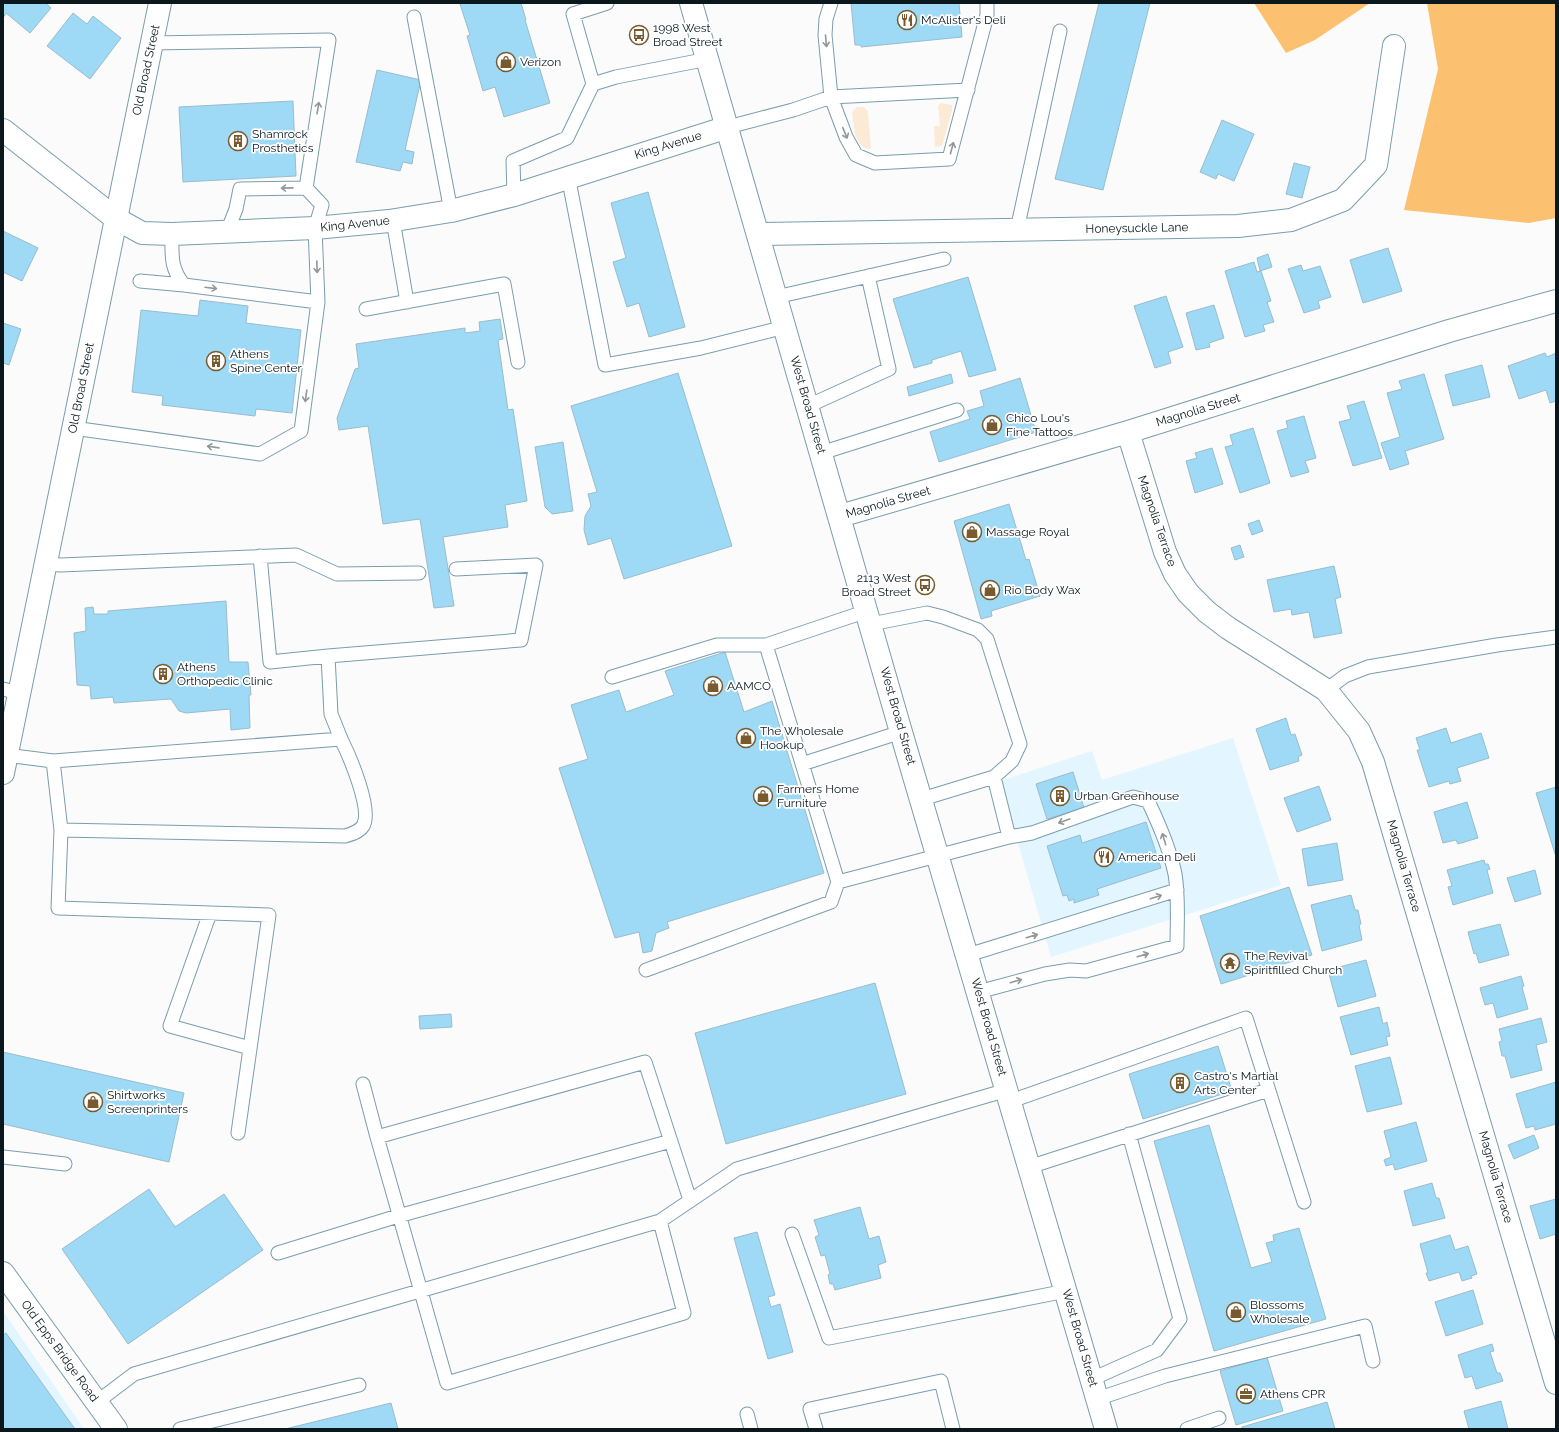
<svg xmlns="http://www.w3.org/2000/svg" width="1559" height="1432" font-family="Raleway,sans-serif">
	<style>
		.built { fill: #e3f5fe }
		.green { fill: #fbebd6 }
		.forest { fill: #fcc170 }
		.building { fill: #9ed9f5; stroke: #99bdce }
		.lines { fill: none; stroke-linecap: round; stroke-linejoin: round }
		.lane-casing { stroke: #7a9dae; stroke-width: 15 }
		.street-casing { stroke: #7a9dae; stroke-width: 24 }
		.secondary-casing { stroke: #7a9dae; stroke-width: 24 }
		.primary-casing { stroke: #7a9dae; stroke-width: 24 }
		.lane { stroke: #fff; stroke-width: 13 }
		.street { stroke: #fff; stroke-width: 22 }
		.secondary { stroke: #fff; stroke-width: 22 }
		.primary { stroke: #fff; stroke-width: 22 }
		.oneway { stroke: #91979a }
		.labels { text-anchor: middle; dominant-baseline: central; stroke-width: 3.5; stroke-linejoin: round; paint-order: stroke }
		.poi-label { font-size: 12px; fill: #0a181e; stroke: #fff; text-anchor: start }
		.street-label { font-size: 12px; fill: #0a181e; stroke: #fff }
	</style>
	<rect width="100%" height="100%" fill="#fbfbfb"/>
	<path class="built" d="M 1233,738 L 1281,885 L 1051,957 L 1000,781 L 1092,751 L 1102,780 Z
		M 3,1311 L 84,1429 L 3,1429 Z"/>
	<path class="green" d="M 941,103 L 952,105 L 952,111 L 942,146 L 935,147 L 934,126 L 940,126 L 938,106 Z
		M 857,107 L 864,107 L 868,112 L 871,149 C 853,148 854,125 852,112 Z"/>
	<path class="forest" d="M 1254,3 L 1370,3 L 1315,40 L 1286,53 Z
		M 1427,3 L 1556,3 L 1556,218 L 1529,223 L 1404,210 L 1438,69 Z"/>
	<path class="building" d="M 3,3 L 46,3 L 51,8 L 30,33 L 6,13 L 3,18 Z
		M 464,3 L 521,3 L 526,20 L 525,20 L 550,103 L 504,117 L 495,87 L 483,91 L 467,36 L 470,35 L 460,4 Z
		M 851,3 L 959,3 L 962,37 L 861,47 L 861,45 L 855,45 Z
		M 1099,3 L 1150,3 L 1103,190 L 1055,179 Z
		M 73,13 L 87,24 L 93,16 L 121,38 L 90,79 L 47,46 Z
		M 377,70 L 421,80 L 405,150 L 414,152 L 412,164 L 403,162 L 400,171 L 356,162 Z
		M 293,101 L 296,176 L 183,182 L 179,107 Z
		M 1222,120 L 1254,134 L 1234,181 L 1218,174 L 1216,179 L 1200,172 Z
		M 1294,163 L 1310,167 L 1302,198 L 1286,194 Z
		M 648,192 L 685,327 L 649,337 L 639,303 L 627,307 L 613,262 L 626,258 L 611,203 Z
		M 3,231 L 38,248 L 22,281 L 3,272 Z
		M 1388,248 L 1402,291 L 1363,303 L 1350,260 Z
		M 1268,254 L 1272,267 L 1260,271 L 1257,258 Z
		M 1254,262 L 1257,272 L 1261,271 L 1271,301 L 1267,302 L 1274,322 L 1263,325 L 1265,331 L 1245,337 L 1225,271 Z
		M 1301,265 L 1303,271 L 1320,266 L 1331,297 L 1318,301 L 1320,308 L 1304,313 L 1288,269 Z
		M 968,277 L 996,370 L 969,377 L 961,351 L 932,360 L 932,363 L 914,368 L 893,299 Z
		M 1166,296 L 1183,347 L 1168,352 L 1171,363 L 1155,368 L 1134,306 Z
		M 200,300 L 248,306 L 246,323 L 301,330 L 292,413 L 256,409 L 255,416 L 162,405 L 163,396 L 132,392 L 141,310 L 198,316 Z
		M 1214,305 L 1224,338 L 1209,343 L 1210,347 L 1196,350 L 1186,313 Z
		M 500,319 L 503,339 L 498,340 L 508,410 L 513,409 L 527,501 L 505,505 L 508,527 L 443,537 L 454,606 L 434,608 L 420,519 L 383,524 L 368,426 L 339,430 L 337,418 L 355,369 L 359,368 L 356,344 L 465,328 L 465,333 L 480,331 L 479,322 Z
		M 3,323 L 21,329 L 9,365 L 3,363 Z
		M 1545,353 L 1547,357 L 1556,353 L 1556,401 L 1550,403 L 1546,390 L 1519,399 L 1508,366 Z
		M 1482,365 L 1490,397 L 1453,406 L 1445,375 Z
		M 678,373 L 732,546 L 624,579 L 611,538 L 588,545 L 584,530 L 585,516 L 591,506 L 588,494 L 597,492 L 571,406 Z
		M 951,374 L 953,383 L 909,396 L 907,387 Z
		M 1424,374 L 1444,439 L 1405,451 L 1409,464 L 1390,470 L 1381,443 L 1400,437 L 1387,393 L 1402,389 L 1399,381 Z
		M 1020,378 L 1036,432 L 939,462 L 930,432 L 970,419 L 967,411 L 984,406 L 980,391 Z
		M 1364,401 L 1382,458 L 1353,466 L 1339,422 L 1351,419 L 1347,406 Z
		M 1304,416 L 1316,458 L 1305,461 L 1309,472 L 1291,477 L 1277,431 L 1288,428 L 1286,421 Z
		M 1253,428 L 1270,483 L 1240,493 L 1225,447 L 1233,445 L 1230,435 Z
		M 563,442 L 573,511 L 552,514 L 545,507 L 535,447 Z
		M 1212,448 L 1223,484 L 1195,493 L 1186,461 L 1197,458 L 1195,453 Z
		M 1009,504 L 1026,560 L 1029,559 L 1040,596 L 991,611 L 992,616 L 981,619 L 954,521 Z
		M 1259,520 L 1263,531 L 1252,535 L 1248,524 Z
		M 1240,545 L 1244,557 L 1235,560 L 1231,548 Z
		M 1334,566 L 1341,597 L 1335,599 L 1342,633 L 1314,638 L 1309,612 L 1292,615 L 1291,609 L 1274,612 L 1267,580 Z
		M 226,601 L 229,662 L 248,662 L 251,695 L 249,695 L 250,728 L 231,730 L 230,709 L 186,713 L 179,711 L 171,699 L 114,703 L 113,697 L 91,699 L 90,686 L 77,685 L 74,633 L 86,631 L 85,608 L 93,607 L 94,614 L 108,614 L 108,611 Z
		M 725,652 L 744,712 L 772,701 L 824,873 L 667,922 L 669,928 L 656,933 L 652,951 L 643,953 L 639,932 L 615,938 L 559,768 L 588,759 L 571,705 L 619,690 L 626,712 L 674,695 L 665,671 Z
		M 1286,718 L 1291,735 L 1295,734 L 1302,755 L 1298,757 L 1299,761 L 1270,770 L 1256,729 Z
		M 1446,728 L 1451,743 L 1481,733 L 1489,758 L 1457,768 L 1461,781 L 1450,784 L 1449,781 L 1429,787 L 1417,750 L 1420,750 L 1416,738 Z
		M 1073,772 L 1084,808 L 1047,819 L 1036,784 Z
		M 1319,786 L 1331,820 L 1297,832 L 1284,798 Z
		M 1556,787 L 1556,857 L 1536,793 Z
		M 1467,802 L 1478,838 L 1458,844 L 1456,840 L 1443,843 L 1434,812 Z
		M 1146,822 L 1161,868 L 1097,889 L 1099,895 L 1074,903 L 1074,899 L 1069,901 L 1067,895 L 1063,896 L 1047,846 L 1080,835 L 1082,843 Z
		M 1337,843 L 1343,880 L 1308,886 L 1302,849 Z
		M 1484,860 L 1485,864 L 1488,864 L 1490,869 L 1487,870 L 1493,893 L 1453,905 L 1448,887 L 1452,886 L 1447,870 Z
		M 1535,870 L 1541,894 L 1515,902 L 1507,878 Z
		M 1289,887 L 1312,955 L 1221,984 L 1200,916 Z
		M 1351,895 L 1355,910 L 1358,910 L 1361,924 L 1359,925 L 1362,940 L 1322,951 L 1311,905 Z
		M 1500,924 L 1509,955 L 1479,963 L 1476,953 L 1474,954 L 1468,932 Z
		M 1366,960 L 1376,996 L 1338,1007 L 1328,970 Z
		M 1521,976 L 1524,986 L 1522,987 L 1528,1009 L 1497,1018 L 1493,1003 L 1485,1005 L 1480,988 Z
		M 875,983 L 906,1094 L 726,1144 L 695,1033 Z
		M 1379,1007 L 1383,1024 L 1387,1022 L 1390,1036 L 1386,1037 L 1388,1045 L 1351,1055 L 1340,1017 Z
		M 451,1014 L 452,1027 L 420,1029 L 419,1016 Z
		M 1541,1018 L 1547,1042 L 1536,1045 L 1542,1070 L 1511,1078 L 1505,1056 L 1502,1056 L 1499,1042 L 1502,1041 L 1499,1029 Z
		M 1218,1046 L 1232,1091 L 1143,1119 L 1129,1074 Z
		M 3,1052 L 184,1093 L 169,1162 L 3,1124 Z
		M 1390,1057 L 1402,1104 L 1367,1112 L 1355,1066 Z
		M 1556,1082 L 1556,1124 L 1535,1130 L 1534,1126 L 1526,1128 L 1516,1094 Z
		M 1416,1122 L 1427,1161 L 1395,1170 L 1393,1164 L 1386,1166 L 1384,1160 L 1391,1157 L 1384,1131 Z
		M 1209,1125 L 1251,1268 L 1272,1262 L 1266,1243 L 1274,1241 L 1273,1235 L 1299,1228 L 1326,1319 L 1214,1351 L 1154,1141 Z
		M 1534,1135 L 1539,1148 L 1514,1159 L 1508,1145 Z
		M 1432,1183 L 1436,1198 L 1439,1198 L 1445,1218 L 1413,1226 L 1404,1191 Z
		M 149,1189 L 175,1227 L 224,1194 L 263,1250 L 128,1344 L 62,1249 Z
		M 1556,1199 L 1556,1234 L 1540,1239 L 1530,1206 Z
		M 860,1207 L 869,1239 L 879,1236 L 886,1262 L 878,1265 L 881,1278 L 835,1290 L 833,1284 L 830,1284 L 828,1275 L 830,1274 L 825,1255 L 821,1256 L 815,1237 L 819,1235 L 814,1220 Z
		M 757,1232 L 775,1295 L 768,1297 L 771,1307 L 780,1304 L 793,1352 L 768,1359 L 734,1238 Z
		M 1450,1235 L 1455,1250 L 1468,1246 L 1477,1274 L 1471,1276 L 1472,1278 L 1462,1281 L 1459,1272 L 1429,1281 L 1426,1273 L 1428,1273 L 1420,1244 Z
		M 1473,1290 L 1483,1324 L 1446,1336 L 1435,1302 Z
		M 6,1333 L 75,1429 L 3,1429 L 3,1335 Z
		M 1492,1344 L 1494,1351 L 1490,1352 L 1497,1373 L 1500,1373 L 1503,1381 L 1476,1389 L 1472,1376 L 1465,1378 L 1458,1355 Z
		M 1267,1357 L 1283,1411 L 1236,1425 L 1220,1371 Z
		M 1501,1401 L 1508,1429 L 1469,1429 L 1464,1411 Z
		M 1327,1402 L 1335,1429 L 1242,1429 L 1242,1427 Z
		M 391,1403 L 398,1429 L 285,1429 Z"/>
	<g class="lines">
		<defs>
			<path id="lane" d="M 607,3 L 573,14 L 593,84 L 616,77 L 708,59
				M 831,3 L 826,19 L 825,35 L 831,97 L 846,137 L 856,155 L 875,163 L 949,159 L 987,15 L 987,3
				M 414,17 L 451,211
				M 152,43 L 329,40 L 306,188
				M 728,127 L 793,110 L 831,97 L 968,90
				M 568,176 L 605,365 L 701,348 L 785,327
				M 514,195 L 513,161 L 567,138 L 593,84
				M 393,220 L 407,302
				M 1017,230 L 1060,31
				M 172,234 C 172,255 170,268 184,285 L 318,302
				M 140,281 L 184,285
				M 776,297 L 944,259
				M 366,309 L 504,284 L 518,362
				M 808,406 L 889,369 L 868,276
				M 73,428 L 260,454 L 301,431 L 318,302 L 315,228 L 322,205 L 306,188 L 240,189 L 236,209 L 227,232
				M 821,453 L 957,410
				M 260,556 L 270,662 L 328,656
				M 45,564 L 61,565 L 296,555 L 337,574 L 419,573
				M 871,624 L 927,613 L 943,617 L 978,630 L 987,639 L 1020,744 L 1012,761 L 994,777 L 922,799
				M 612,677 L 717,645 L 766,645
				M 3,689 L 18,693
				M 1326,690 L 1345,676 L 1368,667 L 1497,645 L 1556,637
				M 341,739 L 331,714 L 328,656 L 521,640 L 536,565 L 456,569
				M 6,755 L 53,761 L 341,739 C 349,755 373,810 363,826 C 359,832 352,834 345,836 L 61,830 L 53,761
				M 802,764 L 901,732
				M 994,777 L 1009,837
				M 61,830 L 58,908 L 269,915 L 238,1133
				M 838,882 L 766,645 L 867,611
				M 210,913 L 170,1026 L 250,1048
				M 968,955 L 1177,890
				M 646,970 L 831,902 L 838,882 L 1009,837 L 1032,833 L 1133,797 L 1148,801 C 1159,824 1170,849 1175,874 C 1179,897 1177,922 1177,946 L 1086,971 L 1070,970 L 1045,974 L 978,992
				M 363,1084 L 377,1137
				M 1011,1101 L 1246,1018 L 1304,1202
				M 3,1157 L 65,1164
				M 1029,1167 L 1268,1090
				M 660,1221 L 684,1313 L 447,1383 L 377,1137 L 645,1062 L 690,1200
				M 792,1234 L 829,1338 L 1066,1291
				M 278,1253 L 398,1216 L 671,1141
				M 1092,1379 L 1157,1350 L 1180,1319 L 1129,1134
				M 1097,1399 L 1165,1376 L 1365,1326 L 1373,1361
				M 97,1402 L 134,1374 L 660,1221 L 737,1169 L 1007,1090
				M 747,1414 L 751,1429
				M 180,1429 L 359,1385
				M 816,1429 L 810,1409 L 941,1381 L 953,1429
				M 1187,1429 L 1219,1418"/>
			<path id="street" d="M 758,234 L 1238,226 L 1291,220 L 1343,200 L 1376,165 L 1394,46
				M 1128,432 L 1165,552 L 1175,574 L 1188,593 L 1207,612 L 1228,628 L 1326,690 L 1359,731 L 1373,762 L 1556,1383
				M 840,516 L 1128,432 L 1449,331 L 1556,301
				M 3,773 L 160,3
				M 3,1273 L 116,1429"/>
			<path id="secondary" d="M 3,130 L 115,218 L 142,233 L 172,234 L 315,228 L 389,221 L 451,211 L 514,195 L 728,127"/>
			<path id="primary" d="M 691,3 L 901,732 L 1106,1429"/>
		</defs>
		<use href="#lane" class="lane-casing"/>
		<use href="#street" class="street-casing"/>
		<use href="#secondary" class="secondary-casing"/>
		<use href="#primary" class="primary-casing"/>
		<use href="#lane" class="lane"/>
		<use href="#street" class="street"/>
		<use href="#secondary" class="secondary"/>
		<use href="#primary" class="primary"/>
	</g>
	<defs><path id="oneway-shaft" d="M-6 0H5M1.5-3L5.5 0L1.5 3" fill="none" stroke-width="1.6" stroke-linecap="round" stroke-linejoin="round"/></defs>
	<g class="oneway">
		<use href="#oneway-shaft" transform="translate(826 41) rotate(85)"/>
		<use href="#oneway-shaft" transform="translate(318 108) rotate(-81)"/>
		<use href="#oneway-shaft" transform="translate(845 133) rotate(68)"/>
		<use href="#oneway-shaft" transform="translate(952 148) rotate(-75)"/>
		<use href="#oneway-shaft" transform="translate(287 188) rotate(179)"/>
		<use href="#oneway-shaft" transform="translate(317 267) rotate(88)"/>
		<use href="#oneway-shaft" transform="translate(211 288) rotate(7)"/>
		<use href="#oneway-shaft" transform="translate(306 396) rotate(98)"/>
		<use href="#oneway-shaft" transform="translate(213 447) rotate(-172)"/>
		<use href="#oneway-shaft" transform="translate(1064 821) rotate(160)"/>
		<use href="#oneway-shaft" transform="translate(1164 839) rotate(-107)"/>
		<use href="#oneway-shaft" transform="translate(1156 897) rotate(-18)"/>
		<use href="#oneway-shaft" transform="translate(1032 936) rotate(-16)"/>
		<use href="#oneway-shaft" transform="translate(1143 955) rotate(-16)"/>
		<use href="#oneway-shaft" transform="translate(1016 981) rotate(-16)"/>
	</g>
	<defs>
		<symbol id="restaurant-ring" viewBox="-11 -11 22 22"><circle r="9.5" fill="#fff" stroke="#795a2f" stroke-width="1.5"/><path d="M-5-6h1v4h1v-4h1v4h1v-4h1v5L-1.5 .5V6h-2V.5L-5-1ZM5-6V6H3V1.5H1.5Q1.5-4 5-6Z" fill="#795a2f"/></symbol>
		<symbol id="bus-ring" viewBox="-11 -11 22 22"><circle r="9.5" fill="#fff" stroke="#795a2f" stroke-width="1.5"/><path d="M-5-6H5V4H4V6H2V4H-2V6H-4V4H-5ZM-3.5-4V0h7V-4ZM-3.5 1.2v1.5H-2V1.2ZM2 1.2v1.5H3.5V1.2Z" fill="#795a2f"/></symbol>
		<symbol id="shop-ring" viewBox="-11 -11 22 22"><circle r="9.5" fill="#fff" stroke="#795a2f" stroke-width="1.5"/><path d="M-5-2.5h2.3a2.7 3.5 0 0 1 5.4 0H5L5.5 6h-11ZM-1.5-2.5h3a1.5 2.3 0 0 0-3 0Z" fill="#795a2f"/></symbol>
		<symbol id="building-ring" viewBox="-11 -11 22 22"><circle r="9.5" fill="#fff" stroke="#795a2f" stroke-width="1.5"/><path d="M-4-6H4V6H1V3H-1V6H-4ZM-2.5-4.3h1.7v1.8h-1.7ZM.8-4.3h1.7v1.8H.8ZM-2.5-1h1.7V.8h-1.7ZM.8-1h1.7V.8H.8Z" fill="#795a2f"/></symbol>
		<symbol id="temple-ring" viewBox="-11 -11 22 22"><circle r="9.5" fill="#fff" stroke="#795a2f" stroke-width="1.5"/><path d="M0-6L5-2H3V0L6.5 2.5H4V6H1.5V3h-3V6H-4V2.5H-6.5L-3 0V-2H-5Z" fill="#795a2f"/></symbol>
		<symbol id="office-ring" viewBox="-11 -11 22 22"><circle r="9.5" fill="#fff" stroke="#795a2f" stroke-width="1.5"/><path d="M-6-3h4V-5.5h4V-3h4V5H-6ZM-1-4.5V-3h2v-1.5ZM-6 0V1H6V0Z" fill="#795a2f"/></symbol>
	</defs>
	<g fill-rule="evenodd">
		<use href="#restaurant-ring" x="896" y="9" width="22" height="22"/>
		<use href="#bus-ring" x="628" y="24" width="22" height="22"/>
		<use href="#shop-ring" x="495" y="51" width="22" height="22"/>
		<use href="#building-ring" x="227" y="130" width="22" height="22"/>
		<use href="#building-ring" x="205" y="350" width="22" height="22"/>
		<use href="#shop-ring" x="981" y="414" width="22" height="22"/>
		<use href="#shop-ring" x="961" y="521" width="22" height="22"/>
		<use href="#bus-ring" x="914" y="574" width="22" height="22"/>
		<use href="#shop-ring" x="979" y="579" width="22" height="22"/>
		<use href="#building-ring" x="152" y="663" width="22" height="22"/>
		<use href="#shop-ring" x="702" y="675" width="22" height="22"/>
		<use href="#shop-ring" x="735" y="727" width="22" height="22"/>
		<use href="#shop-ring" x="752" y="785" width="22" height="22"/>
		<use href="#building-ring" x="1049" y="785" width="22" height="22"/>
		<use href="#restaurant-ring" x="1093" y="846" width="22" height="22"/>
		<use href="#temple-ring" x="1219" y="952" width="22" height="22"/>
		<use href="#building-ring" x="1169" y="1072" width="22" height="22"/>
		<use href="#shop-ring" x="82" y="1091" width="22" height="22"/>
		<use href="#shop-ring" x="1225" y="1301" width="22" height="22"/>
		<use href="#office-ring" x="1235" y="1383" width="22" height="22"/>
	</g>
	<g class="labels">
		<g class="poi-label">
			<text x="921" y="20">McAlister's Deli</text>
			<text x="653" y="28">1998 West<tspan x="653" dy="14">Broad Street</tspan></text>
			<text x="520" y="62">Verizon</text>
			<text x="252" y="134">Shamrock<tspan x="252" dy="14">Prosthetics</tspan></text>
			<text x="230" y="354">Athens<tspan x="230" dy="14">Spine Center</tspan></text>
			<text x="1006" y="418">Chico Lou's<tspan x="1006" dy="14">Fine Tattoos</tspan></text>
			<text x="986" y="532">Massage Royal</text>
			<text x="911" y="578" text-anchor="end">2113 West<tspan x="911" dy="14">Broad Street</tspan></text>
			<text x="1004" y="590">Rio Body Wax</text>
			<text x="177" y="667">Athens<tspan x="177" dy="14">Orthopedic Clinic</tspan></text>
			<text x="727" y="686">AAMCO</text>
			<text x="760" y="731">The Wholesale<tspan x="760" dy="14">Hookup</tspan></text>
			<text x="777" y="789">Farmers Home<tspan x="777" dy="14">Furniture</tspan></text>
			<text x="1074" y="796">Urban Greenhouse</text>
			<text x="1118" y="857">American Deli</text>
			<text x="1244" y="956">The Revival<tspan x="1244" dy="14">Spiritfilled Church</tspan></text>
			<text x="1194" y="1076">Castro's Martial<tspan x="1194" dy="14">Arts Center</tspan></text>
			<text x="107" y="1095">Shirtworks<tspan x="107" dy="14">Screenprinters</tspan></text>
			<text x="1250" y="1305">Blossoms<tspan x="1250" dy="14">Wholesale</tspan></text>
			<text x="1260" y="1394">Athens CPR</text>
		</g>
		<g class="street-label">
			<text transform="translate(146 70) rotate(-78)">Old Broad Street</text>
			<text transform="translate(668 145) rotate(-17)">King Avenue</text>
			<text transform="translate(355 224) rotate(-6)">King Avenue</text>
			<text transform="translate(1137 228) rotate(-1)">Honeysuckle Lane</text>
			<text transform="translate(81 388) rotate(-79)">Old Broad Street</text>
			<text transform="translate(808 405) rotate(74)">West Broad Street</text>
			<text transform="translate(1198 410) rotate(-17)">Magnolia Street</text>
			<text transform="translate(888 502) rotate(-16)">Magnolia Street</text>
			<text transform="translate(1157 521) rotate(71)">Magnolia Terrace</text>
			<text transform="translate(898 716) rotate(74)">West Broad Street</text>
			<text transform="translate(1404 866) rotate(74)">Magnolia Terrace</text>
			<text transform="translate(989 1027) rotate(74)">West Broad Street</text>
			<text transform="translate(1496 1177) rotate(74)">Magnolia Terrace</text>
			<text transform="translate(1080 1338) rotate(74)">West Broad Street</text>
			<text transform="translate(60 1351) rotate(54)">Old Epps Bridge Road</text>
		</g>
	</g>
	<rect width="1559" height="1432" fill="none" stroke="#0a181e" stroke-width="8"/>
</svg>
